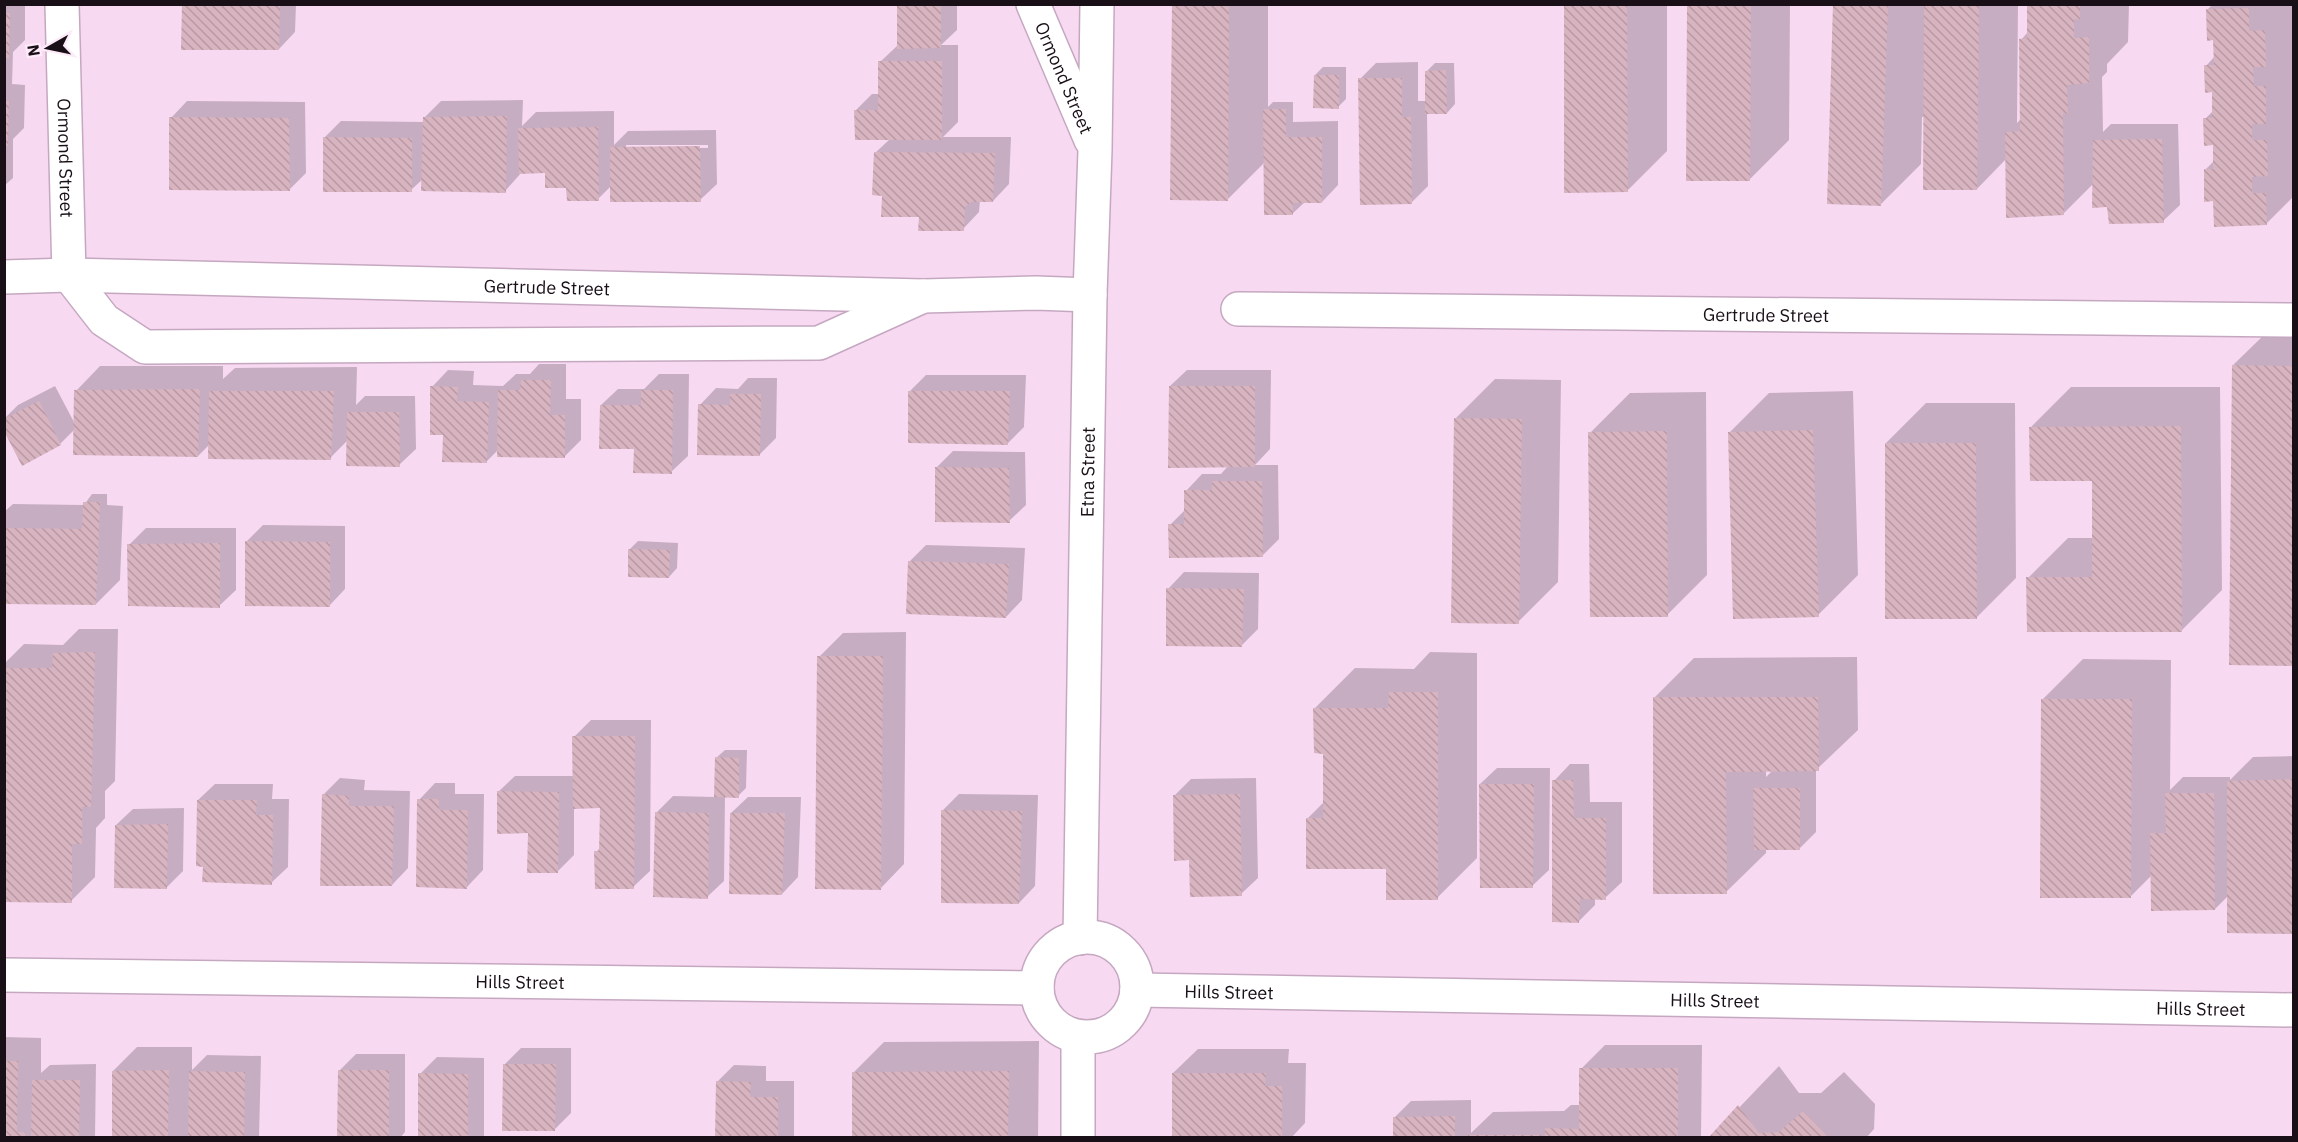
<svg xmlns="http://www.w3.org/2000/svg" width="2298" height="1142" font-family="'IBM Plex Sans',sans-serif">
	<style>
		.shadow { fill: #0003; fill-rule: evenodd }
		.building { fill: url(#building-back-hatch) }
		.lines { fill: none; stroke-linecap: round; stroke-linejoin: round }
		.minor-casing { stroke: #c5a8c0; stroke-width: 36 }
		.minor { stroke: #fff; stroke-width: 33 }
		.labels { text-anchor: middle; dominant-baseline: central; stroke-width: 4.5; stroke-linejoin: round; paint-order: stroke }
		.street-label { font-size: 18px; fill: #190f17; stroke: #fdebfa }
	</style>
	<defs>
		<pattern id="building-back-hatch" width="6" height="6" patternUnits="userSpaceOnUse" patternTransform="scale(1.5)"><rect width="6" height="6" fill="#d8b3c0"/><path d="M-1 5l2 2M0 0l6 6M5-1l2 2" fill="none" stroke="#b999a4"/></pattern>
	</defs>
	<rect width="100%" height="100%" fill="#f8d9f2"/>
	<path class="shadow" d="M 4,4 L 25,4 L 25,40 L 13,52 L 12,84 L 25,85 L 24,128 L 13,139 L 13,178 L 4,186 Z
		M 183,4 L 296,4 L 295,32 L 279,49 Z
		M 899,4 L 957,4 L 957,30 L 941,45 L 958,45 L 958,122 L 943,137 L 1011,137 L 1009,184 L 993,201 L 980,200 L 979,212 L 963,229 L 920,216 L 883,195 L 875,153 L 890,139 L 856,110 L 872,94 L 879,94 L 880,62 L 898,45 Z
		M 1173,4 L 1268,4 L 1268,107 L 1273,102 L 1293,102 L 1293,122 L 1338,121 L 1338,185 L 1322,202 L 1305,202 L 1292,214 L 1265,162 L 1228,199 Z
		M 1566,4 L 1667,4 L 1667,151 L 1627,191 Z
		M 1689,4 L 1790,4 L 1789,140 L 1749,180 Z
		M 1835,4 L 2018,4 L 2017,123 L 2022,118 L 2021,40 L 2028,32 L 2028,4 L 2129,4 L 2128,42 L 2107,64 L 2107,72 L 2102,77 L 2103,132 L 2111,124 L 2178,124 L 2180,205 L 2163,221 L 2108,205 L 2094,183 L 2063,214 L 2007,158 L 1977,189 L 1925,117 L 1922,117 L 1921,164 L 1881,204 Z
		M 2213,4 L 2294,4 L 2294,94 L 2292,96 L 2294,101 L 2294,149 L 2292,150 L 2294,153 L 2294,196 L 2266,224 L 2215,200 L 2205,170 L 2214,161 L 2214,144 L 2205,119 L 2214,110 L 2213,91 L 2206,66 L 2215,56 L 2215,39 L 2208,9 Z
		M 1418,62 L 1418,101 L 1427,101 L 1427,71 L 1435,63 L 1454,63 L 1455,104 L 1447,113 L 1427,113 L 1428,186 L 1411,203 L 1360,79 L 1376,63 Z
		M 1323,67 L 1346,67 L 1346,99 L 1338,107 L 1315,75 Z
		M 523,100 L 522,126 L 536,112 L 614,111 L 614,145 L 628,131 L 716,130 L 717,184 L 700,200 L 612,185 L 598,199 L 568,186 L 546,172 L 522,172 L 505,191 L 423,179 L 411,190 L 324,138 L 341,121 L 424,122 L 424,118 L 441,101 ZM 626,145 L 708,145 L 708,148 L 626,148 Z
		M 187,101 L 305,102 L 306,173 L 289,190 L 171,118 Z
		M 2264,335 L 2294,335 L 2294,665 L 2233,365 Z
		M 539,364 L 566,364 L 566,399 L 581,399 L 581,440 L 564,457 L 499,449 L 486,462 L 444,433 L 432,387 L 448,370 L 474,371 L 473,385 L 503,386 L 516,374 L 530,374 Z
		M 100,366 L 223,366 L 223,379 L 235,368 L 357,367 L 356,405 L 365,396 L 415,396 L 416,449 L 399,465 L 348,440 L 330,458 L 210,444 L 198,456 L 75,429 L 60,444 L 4,427 L 4,419 L 18,405 L 55,386 L 75,424 L 76,391 Z
		M 1187,370 L 1271,370 L 1270,449 L 1255,465 L 1278,465 L 1279,539 L 1262,556 L 1170,525 L 1186,509 L 1186,491 L 1202,474 L 1221,474 L 1228,466 L 1170,386 Z
		M 659,374 L 689,374 L 688,456 L 671,472 L 635,448 L 601,405 L 618,389 L 644,389 Z
		M 926,375 L 1026,375 L 1024,427 L 1007,444 L 910,391 Z
		M 748,378 L 777,378 L 776,438 L 759,455 L 700,405 L 716,388 L 738,389 Z
		M 1495,379 L 1561,380 L 1558,582 L 1518,622 L 1455,419 Z
		M 2071,387 L 2220,387 L 2222,590 L 2182,630 L 2028,578 L 2068,538 L 2093,538 L 2093,480 L 2031,427 Z
		M 1853,391 L 1858,575 L 1818,615 L 1729,433 L 1769,393 Z
		M 1706,392 L 1707,575 L 1667,615 L 1590,433 L 1630,393 Z
		M 1926,403 L 2015,403 L 2016,578 L 1976,618 L 1886,443 Z
		M 953,451 L 1025,452 L 1026,505 L 1009,521 L 936,468 Z
		M 92,494 L 107,494 L 107,505 L 123,506 L 120,580 L 96,604 L 4,602 L 4,512 L 13,504 L 84,505 Z
		M 263,525 L 345,526 L 345,589 L 329,606 L 247,541 Z
		M 146,528 L 236,528 L 236,590 L 219,606 L 129,545 Z
		M 638,541 L 678,543 L 677,568 L 669,577 L 630,549 Z
		M 926,545 L 1025,548 L 1022,600 L 1006,617 L 909,562 Z
		M 1184,572 L 1259,573 L 1258,629 L 1242,645 L 1168,589 Z
		M 79,629 L 118,629 L 115,781 L 105,791 L 105,818 L 96,828 L 95,877 L 71,901 L 4,901 L 4,664 L 24,644 L 63,645 Z
		M 906,632 L 904,864 L 880,889 L 819,657 L 843,633 Z
		M 1430,652 L 1477,653 L 1477,858 L 1437,898 L 1307,819 L 1324,802 L 1324,752 L 1315,708 L 1355,668 L 1414,669 Z
		M 1857,657 L 1858,730 L 1816,770 L 1816,832 L 1799,849 L 1766,849 L 1766,853 L 1726,892 L 1654,698 L 1694,658 ZM 1766,770 L 1773,770 L 1766,777 Z
		M 2083,659 L 2171,660 L 2170,790 L 2183,777 L 2230,777 L 2230,780 L 2253,757 L 2294,756 L 2294,932 L 2229,895 L 2215,909 L 2152,875 L 2130,897 L 2043,699 Z
		M 591,720 L 651,720 L 650,871 L 633,887 L 596,852 L 601,847 L 601,806 L 574,807 L 574,855 L 557,872 L 498,792 L 515,776 L 574,776 L 574,737 Z
		M 725,750 L 747,750 L 746,788 L 738,796 L 725,796 L 724,881 L 707,897 L 656,813 L 673,796 L 715,797 L 716,758 Z
		M 1570,764 L 1589,764 L 1590,802 L 1622,802 L 1622,882 L 1605,898 L 1595,898 L 1595,905 L 1579,921 L 1554,781 Z
		M 1497,768 L 1550,768 L 1549,870 L 1532,886 L 1480,784 Z
		M 340,778 L 365,780 L 364,790 L 410,791 L 408,868 L 392,885 L 323,795 Z
		M 1256,778 L 1258,878 L 1241,894 L 1190,859 L 1174,796 L 1191,779 Z
		M 435,783 L 455,783 L 455,794 L 484,794 L 483,870 L 467,887 L 419,800 Z
		M 215,784 L 273,784 L 272,799 L 289,799 L 288,867 L 271,883 L 204,866 L 198,800 Z
		M 959,794 L 1038,795 L 1035,886 L 1019,903 L 942,811 Z
		M 748,797 L 801,797 L 798,877 L 782,894 L 731,813 Z
		M 184,808 L 183,871 L 167,887 L 116,825 L 133,809 Z
		M 4,1037 L 41,1038 L 41,1073 L 50,1065 L 96,1064 L 95,1138 L 4,1138 Z
		M 1039,1041 L 1038,1138 L 853,1138 L 854,1072 L 884,1042 Z
		M 1605,1045 L 1702,1045 L 1701,1138 L 1395,1138 L 1395,1117 L 1411,1101 L 1471,1100 L 1471,1133 L 1493,1112 L 1564,1111 L 1571,1105 L 1581,1105 L 1581,1069 Z
		M 137,1047 L 192,1047 L 192,1070 L 207,1055 L 261,1056 L 259,1138 L 113,1138 L 113,1071 Z
		M 521,1048 L 571,1048 L 571,1113 L 554,1130 L 504,1065 Z
		M 1198,1049 L 1289,1049 L 1288,1063 L 1306,1063 L 1305,1123 L 1291,1138 L 1173,1138 L 1173,1073 Z
		M 356,1054 L 405,1054 L 405,1132 L 400,1138 L 338,1138 L 340,1070 Z
		M 437,1057 L 484,1058 L 484,1138 L 419,1138 L 420,1074 Z
		M 734,1065 L 766,1066 L 766,1081 L 794,1081 L 794,1138 L 717,1138 L 717,1082 Z
		M 1779,1066 L 1799,1093 L 1821,1093 L 1844,1072 L 1875,1104 L 1874,1129 L 1866,1138 L 1710,1138 Z"/>
	<path class="building" d="M 182,4 L 280,4 L 279,50 L 181,50 Z
		M 897,4 L 941,4 L 941,48 L 897,49 Z
		M 1172,4 L 1229,4 L 1228,201 L 1170,200 Z
		M 1564,4 L 1627,4 L 1628,192 L 1564,193 Z
		M 1687,4 L 1751,4 L 1750,181 L 1686,181 Z
		M 1833,4 L 1888,4 L 1881,206 L 1827,204 Z
		M 1924,4 L 1979,4 L 1977,190 L 1923,190 Z
		M 2027,4 L 2080,4 L 2080,20 L 2074,19 L 2074,38 L 2089,37 L 2089,83 L 2067,85 L 2068,113 L 2063,114 L 2064,215 L 2006,218 L 2005,132 L 2020,131 L 2019,39 L 2027,38 Z
		M 2249,8 L 2249,31 L 2265,30 L 2266,67 L 2253,67 L 2254,86 L 2266,86 L 2266,124 L 2252,124 L 2252,140 L 2267,140 L 2268,176 L 2252,177 L 2252,193 L 2266,193 L 2267,225 L 2214,227 L 2213,201 L 2204,202 L 2204,169 L 2213,169 L 2213,145 L 2204,146 L 2203,118 L 2212,118 L 2212,92 L 2205,93 L 2204,65 L 2214,65 L 2213,40 L 2207,41 L 2206,9 Z
		M 4,13 L 10,13 L 9,58 L 4,58 Z
		M 878,61 L 942,61 L 942,140 L 855,140 L 854,110 L 878,110 Z
		M 1446,70 L 1447,114 L 1425,114 L 1425,71 Z
		M 1314,75 L 1339,75 L 1339,109 L 1313,108 Z
		M 1358,78 L 1402,78 L 1402,117 L 1411,117 L 1412,204 L 1360,205 Z
		M 4,101 L 9,101 L 8,146 L 4,146 Z
		M 1263,109 L 1286,109 L 1286,137 L 1322,137 L 1322,203 L 1293,203 L 1293,215 L 1264,215 Z
		M 507,116 L 506,193 L 421,191 L 423,117 Z
		M 169,117 L 289,118 L 290,191 L 169,190 Z
		M 598,127 L 599,201 L 567,201 L 566,188 L 545,188 L 545,173 L 519,174 L 518,128 Z
		M 323,137 L 412,138 L 412,192 L 323,192 Z
		M 2162,139 L 2164,223 L 2109,224 L 2107,207 L 2092,208 L 2093,140 Z
		M 700,146 L 701,202 L 610,202 L 610,147 Z
		M 874,152 L 995,153 L 993,202 L 971,202 L 965,207 L 964,231 L 918,231 L 919,217 L 881,217 L 882,196 L 872,195 Z
		M 2232,365 L 2294,366 L 2294,666 L 2229,665 Z
		M 521,380 L 551,380 L 550,415 L 565,415 L 565,458 L 497,457 L 498,390 L 520,390 Z
		M 430,386 L 458,387 L 457,401 L 489,402 L 487,463 L 442,462 L 443,435 L 430,435 Z
		M 1169,386 L 1255,386 L 1255,467 L 1168,468 Z
		M 200,389 L 198,457 L 73,455 L 74,390 Z
		M 641,390 L 673,390 L 672,474 L 633,473 L 634,449 L 599,449 L 600,405 L 641,405 Z
		M 209,391 L 334,391 L 331,460 L 208,459 Z
		M 908,391 L 1010,391 L 1008,445 L 908,443 Z
		M 730,394 L 761,394 L 760,456 L 697,455 L 698,404 L 730,405 Z
		M 39,401 L 61,445 L 22,466 L 4,431 L 4,419 Z
		M 347,412 L 399,412 L 400,467 L 346,466 Z
		M 1454,418 L 1522,419 L 1519,624 L 1451,623 Z
		M 2181,426 L 2182,632 L 2027,632 L 2026,577 L 2092,577 L 2092,481 L 2030,481 L 2029,427 Z
		M 1813,430 L 1819,617 L 1733,619 L 1728,432 Z
		M 1667,431 L 1668,617 L 1590,617 L 1588,432 Z
		M 1885,443 L 1976,443 L 1977,619 L 1885,619 Z
		M 935,467 L 1009,468 L 1010,523 L 935,522 Z
		M 1212,481 L 1262,481 L 1263,557 L 1169,558 L 1168,524 L 1184,524 L 1184,490 L 1212,490 Z
		M 83,502 L 100,502 L 96,605 L 4,604 L 4,528 L 82,529 Z
		M 245,541 L 330,542 L 330,607 L 245,606 Z
		M 220,543 L 220,608 L 128,606 L 127,544 Z
		M 628,549 L 670,550 L 669,578 L 628,577 Z
		M 908,561 L 1009,564 L 1006,618 L 906,614 Z
		M 1166,588 L 1244,589 L 1242,647 L 1166,646 Z
		M 95,652 L 91,807 L 82,807 L 82,844 L 72,844 L 72,903 L 4,902 L 4,668 L 52,668 L 53,653 Z
		M 817,656 L 883,656 L 881,890 L 815,889 Z
		M 1389,692 L 1438,692 L 1438,900 L 1386,900 L 1386,869 L 1306,869 L 1306,818 L 1323,818 L 1323,754 L 1314,753 L 1313,708 L 1388,708 Z
		M 1653,697 L 1818,697 L 1819,771 L 1726,772 L 1727,894 L 1653,894 Z
		M 2041,699 L 2132,699 L 2131,898 L 2040,898 Z
		M 572,736 L 635,736 L 634,889 L 595,889 L 594,851 L 599,851 L 600,808 L 573,809 Z
		M 715,757 L 739,758 L 739,798 L 714,797 Z
		M 2294,779 L 2294,934 L 2227,933 L 2227,781 Z
		M 1552,780 L 1573,780 L 1574,818 L 1606,818 L 1606,900 L 1580,899 L 1579,923 L 1552,922 Z
		M 1479,784 L 1534,784 L 1533,888 L 1480,888 Z
		M 1753,788 L 1800,788 L 1800,850 L 1754,850 Z
		M 497,791 L 559,792 L 558,873 L 527,873 L 528,833 L 497,834 Z
		M 2165,793 L 2214,793 L 2215,910 L 2151,911 L 2150,833 L 2166,833 Z
		M 322,794 L 349,796 L 349,806 L 394,806 L 392,886 L 320,886 Z
		M 1240,794 L 1242,896 L 1190,897 L 1189,860 L 1174,861 L 1173,795 Z
		M 417,799 L 439,799 L 439,810 L 468,810 L 467,889 L 416,887 Z
		M 197,800 L 257,800 L 256,815 L 273,815 L 272,885 L 202,882 L 203,867 L 196,866 Z
		M 941,810 L 1022,811 L 1019,904 L 941,903 Z
		M 655,812 L 709,813 L 708,899 L 653,897 Z
		M 730,813 L 785,813 L 782,895 L 729,894 Z
		M 168,824 L 167,889 L 114,888 L 115,825 Z
		M 4,1061 L 18,1061 L 17,1132 L 25,1132 L 25,1138 L 4,1138 Z
		M 503,1064 L 556,1064 L 555,1131 L 502,1131 Z
		M 1579,1068 L 1678,1068 L 1678,1138 L 1545,1138 L 1545,1128 L 1579,1129 Z
		M 169,1070 L 168,1138 L 112,1138 L 112,1071 Z
		M 338,1070 L 389,1070 L 389,1138 L 337,1138 Z
		M 189,1071 L 245,1072 L 244,1138 L 188,1138 Z
		M 1009,1071 L 1008,1138 L 852,1138 L 852,1072 Z
		M 418,1073 L 468,1074 L 468,1138 L 418,1138 Z
		M 1172,1073 L 1266,1073 L 1265,1086 L 1282,1086 L 1282,1138 L 1172,1138 Z
		M 32,1080 L 80,1080 L 79,1138 L 31,1138 Z
		M 716,1081 L 751,1082 L 750,1097 L 778,1097 L 778,1138 L 715,1138 Z
		M 1738,1105 L 1759,1133 L 1779,1132 L 1803,1111 L 1829,1138 L 1708,1138 Z
		M 1455,1116 L 1455,1138 L 1393,1138 L 1393,1117 Z
		M 1467,1135 L 1541,1135 L 1541,1138 L 1467,1138 Z"/>
	<g class="lines">
		<defs>
			<g id="minor">
				<path id="s1" d="M 62,4 L 69,275 L 104,320 L 145,347 L 819,343 L 923,296"/>
				<path id="s2" d="M 1033,4 L 1091,140"/>
				<path id="s3" d="M 4,277 L 69,275 L 923,296 L 1036,293 L 1090,295"/>
				<path id="s4" d="M 1238,309 L 2294,320"/>
				<circle cx="1087" cy="987" r="50"/>
				<path id="s5" d="M 1080,938 L 1090,295 L 1095,150 L 1097,4"/>
				<path id="s6" d="M 4,975 L 1037,988"/>
				<path id="s7" d="M 1137,990 L 2294,1010"/>
				<path d="M 1078,1138 L 1078,1037"/>
			</g>
		</defs>
		<use href="#minor" class="minor-casing"/>
		<use href="#minor" class="minor"/>
	</g>
	<g class="labels">
		<g class="street-label">
			<text stroke="none"><textPath href="#s2" startOffset="80">Ormond Street</textPath></text>
			<text stroke="none"><textPath href="#s1" startOffset="154">Ormond Street</textPath></text>
			<text stroke="none"><textPath href="#s3" startOffset="543">Gertrude Street</textPath></text>
			<text stroke="none"><textPath href="#s4" startOffset="528">Gertrude Street</textPath></text>
			<text stroke="none"><textPath href="#s5" startOffset="466">Etna Street</textPath></text>
			<text stroke="none"><textPath href="#s6" startOffset="516">Hills Street</textPath></text>
			<text stroke="none"><textPath href="#s7" startOffset="92">Hills Street</textPath></text>
			<text stroke="none"><textPath href="#s7" startOffset="578">Hills Street</textPath></text>
			<text stroke="none"><textPath href="#s7" startOffset="1064">Hills Street</textPath></text>
		</g>
	</g>
	<rect width="2298" height="1142" fill="none" stroke="#190f17" stroke-width="12"/>
	<g transform="translate(48 48) rotate(261)" stroke="#fdebfa" stroke-width="4.5" paint-order="stroke">
	<path d="M0-4.5L10 22L0 15L-10 22Z" fill="#190f17"/>
	<text y="-9" font-size="16" font-weight="bold" text-anchor="middle" fill="#190f17">N</text>
	</g>
</svg>
